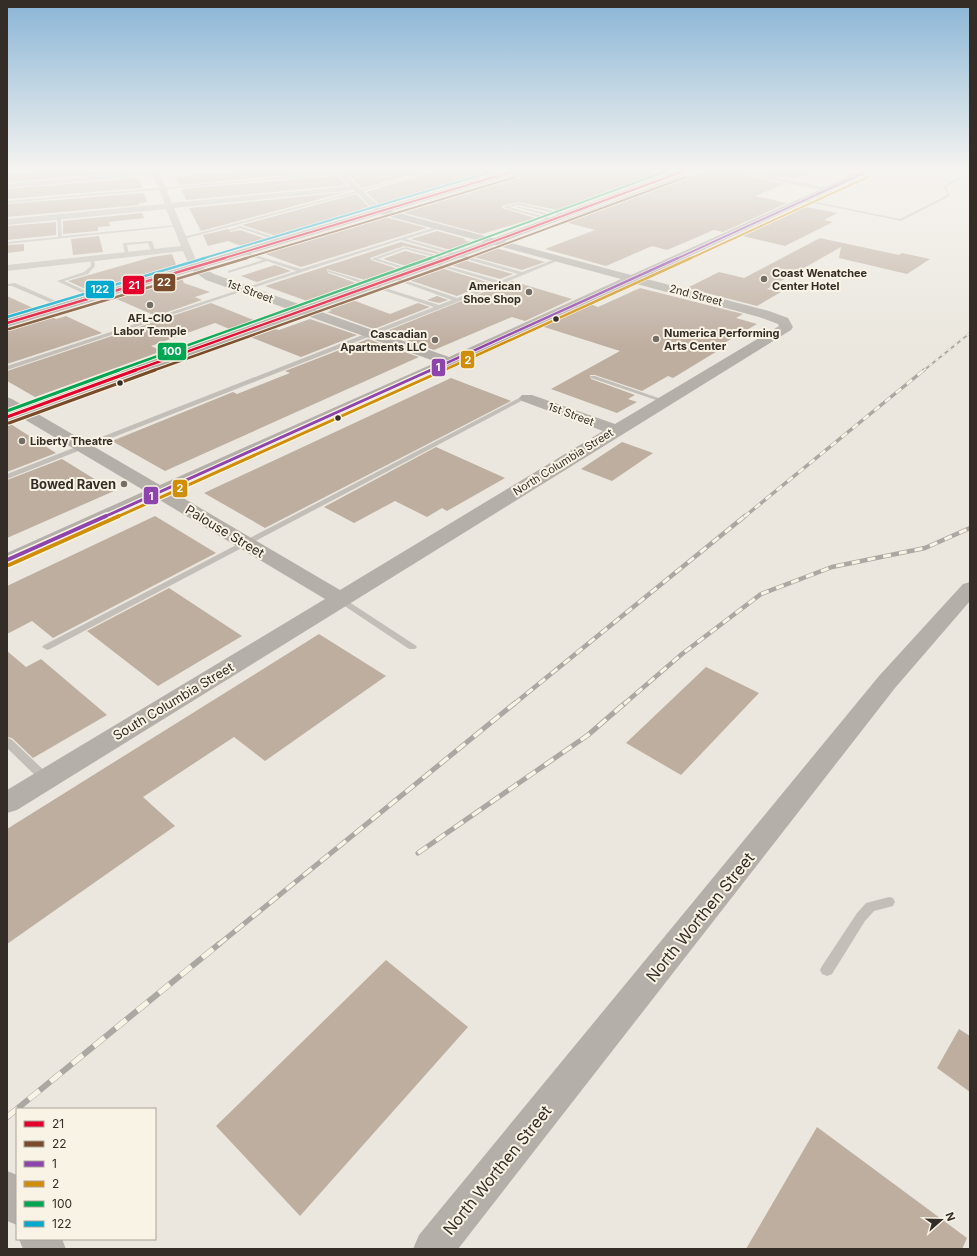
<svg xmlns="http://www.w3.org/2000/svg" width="977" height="1256" font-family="Inter,sans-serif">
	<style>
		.building { fill: #beaea0 }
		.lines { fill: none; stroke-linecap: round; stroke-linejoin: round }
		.lane { fill: #c3bfb8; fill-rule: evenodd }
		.street { fill: #c3bfb8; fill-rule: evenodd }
		.secondary { fill: #b4afa8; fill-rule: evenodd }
		.primary { fill: #b2ada7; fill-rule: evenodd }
		.rail-far4-casing { stroke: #aba7a2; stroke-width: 2 }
		.rail-far3-casing { stroke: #aba7a2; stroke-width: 3.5 }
		.rail-far2-casing { stroke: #aba7a2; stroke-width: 4.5 }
		.rail-far1-casing { stroke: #aba7a2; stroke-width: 5 }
		.rail-casing { stroke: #aba7a2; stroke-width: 6 }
		.rail-far4 { stroke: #f8f3e5; stroke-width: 1.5; stroke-dasharray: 4; stroke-linecap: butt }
		.rail-far3 { stroke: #f8f3e5; stroke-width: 2.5; stroke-dasharray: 7; stroke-linecap: butt }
		.rail-far2 { stroke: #f8f3e5; stroke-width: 3; stroke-dasharray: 8; stroke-linecap: butt }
		.rail-far1 { stroke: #f8f3e5; stroke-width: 3.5; stroke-dasharray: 11; stroke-linecap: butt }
		.rail { stroke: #f8f3e5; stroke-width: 5; stroke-dasharray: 14; stroke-linecap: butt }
		.bus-1-far2-casing { stroke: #f8f3e5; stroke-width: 3.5 }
		.bus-1-far1-casing { stroke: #f8f3e5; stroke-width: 4 }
		.bus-1-casing { stroke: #f8f3e5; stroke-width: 5.5 }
		.bus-2-far2-casing { stroke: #f8f3e5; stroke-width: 3.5 }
		.bus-2-far1-casing { stroke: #f8f3e5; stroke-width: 4 }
		.bus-2-casing { stroke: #f8f3e5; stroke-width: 5.5 }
		.bus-3-far3-casing { stroke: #f8f3e5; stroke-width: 3.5 }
		.bus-3-far2-casing { stroke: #f8f3e5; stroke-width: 4 }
		.bus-3-far1-casing { stroke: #f8f3e5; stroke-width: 5.5 }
		.bus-3-casing { stroke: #f8f3e5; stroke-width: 7 }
		.bus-4-far3-casing { stroke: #f8f3e5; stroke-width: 3.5 }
		.bus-4-far2-casing { stroke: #f8f3e5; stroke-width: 4 }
		.bus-4-far1-casing { stroke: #f8f3e5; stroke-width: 5.5 }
		.bus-4-casing { stroke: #f8f3e5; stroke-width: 7 }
		.bus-5-far2-casing { stroke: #f8f3e5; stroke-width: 3.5 }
		.bus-5-far1-casing { stroke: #f8f3e5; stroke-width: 4 }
		.bus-5-casing { stroke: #f8f3e5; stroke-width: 5.5 }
		.bus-6-far1-casing { stroke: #f8f3e5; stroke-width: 3.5 }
		.bus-6-casing { stroke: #f8f3e5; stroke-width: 4 }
		.bus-1-far2 { stroke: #e4002b; stroke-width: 2 }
		.bus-1-far1 { stroke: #e4002b; stroke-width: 2.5 }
		.bus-1 { stroke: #e4002b; stroke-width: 3 }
		.bus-2-far2 { stroke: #7a4b2a; stroke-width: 2 }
		.bus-2-far1 { stroke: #7a4b2a; stroke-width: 2.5 }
		.bus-2 { stroke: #7a4b2a; stroke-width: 3 }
		.bus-3-far3 { stroke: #8e44ad; stroke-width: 2 }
		.bus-3-far2 { stroke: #8e44ad; stroke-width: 2.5 }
		.bus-3-far1 { stroke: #8e44ad; stroke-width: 3 }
		.bus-3 { stroke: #8e44ad; stroke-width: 4 }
		.bus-4-far3 { stroke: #d08e08; stroke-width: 2 }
		.bus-4-far2 { stroke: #d08e08; stroke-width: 2.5 }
		.bus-4-far1 { stroke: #d08e08; stroke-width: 3 }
		.bus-4 { stroke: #d08e08; stroke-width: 4 }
		.bus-5-far2 { stroke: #00a651; stroke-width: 2 }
		.bus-5-far1 { stroke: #00a651; stroke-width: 2.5 }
		.bus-5 { stroke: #00a651; stroke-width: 3 }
		.bus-6-far1 { stroke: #00a9ce; stroke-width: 2 }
		.bus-6 { stroke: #00a9ce; stroke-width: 2.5 }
		.poi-dot { fill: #746e67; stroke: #f8f3e5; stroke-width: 1.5 }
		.bus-dot { fill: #342d27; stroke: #f8f3e5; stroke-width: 1.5 }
		.labels { text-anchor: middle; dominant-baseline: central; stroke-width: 4; stroke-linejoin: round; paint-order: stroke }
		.far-poi-label { font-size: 11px; font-weight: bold; fill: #342d27; stroke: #f8f3e5; text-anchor: start }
		.far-street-label { font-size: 11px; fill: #342d27; stroke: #f8f3e5 }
		.poi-label { font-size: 13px; font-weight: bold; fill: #342d27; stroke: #f8f3e5; text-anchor: end }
		.street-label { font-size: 13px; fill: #342d27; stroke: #f8f3e5 }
		.near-street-label { font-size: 16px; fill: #342d27; stroke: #f8f3e5 }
		.line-badge { stroke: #f8f3e5; stroke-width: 1.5 }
		.badge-label { font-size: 11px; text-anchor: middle; font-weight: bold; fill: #fff }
	</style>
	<rect width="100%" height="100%" fill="#ebe7de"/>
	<path class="building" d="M 50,171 L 137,171 L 7,182 L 7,174 Z
		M 249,171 L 333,171 L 179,185 L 176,177 Z
		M 344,171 L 427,171 L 362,188 Z
		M 438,171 L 500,171 L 381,206 L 366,192 Z
		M 519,171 L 651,171 L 652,174 L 659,176 L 562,211 L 519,202 L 502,206 L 502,208 L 535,218 L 482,234 L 397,211 L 517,174 Z
		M 706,171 L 726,171 L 784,184 L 755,196 L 787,203 L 723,232 L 714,230 L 667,250 L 652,246 L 606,266 L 545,249 L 595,230 L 561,221 L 682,175 L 683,179 Z
		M 748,171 L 814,171 L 794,179 Z
		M 337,176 L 347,185 L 186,200 L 181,189 Z
		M 139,178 L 142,188 L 7,199 L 7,189 Z
		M 346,192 L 201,231 L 189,208 Z
		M 144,193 L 147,202 L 139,203 L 139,205 L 7,217 L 7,204 Z
		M 356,194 L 371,209 L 279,237 L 242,225 Z
		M 801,206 L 838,213 L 824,220 L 833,222 L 785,246 L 738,235 Z
		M 516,207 L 519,207 L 553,215 L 549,216 Z
		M 142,213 L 144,218 L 109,222 L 110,226 L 98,227 L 98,231 L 63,234 L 63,221 Z
		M 381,216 L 427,228 L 301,267 L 260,252 Z
		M 56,222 L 56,235 L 7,240 L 7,226 Z
		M 228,229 L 231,232 L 240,230 L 269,240 L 244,247 L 228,241 L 208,246 L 203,235 Z
		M 437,231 L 466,239 L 463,240 L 476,243 L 454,251 L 411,239 Z
		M 99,236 L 103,252 L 73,255 L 71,239 Z
		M 820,238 L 899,255 L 902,253 L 930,259 L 907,274 L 839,258 L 841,247 L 767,289 L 781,292 L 757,306 L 687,288 L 719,272 L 744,278 Z
		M 401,242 L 445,254 L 442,255 L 404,246 L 370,258 L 371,260 L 401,270 L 365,280 L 327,269 L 328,273 L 356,283 L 330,292 L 334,294 L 310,302 L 265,286 Z
		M 24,244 L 24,251 L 7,253 L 7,245 Z
		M 492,247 L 545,262 L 522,270 L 470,256 Z
		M 405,251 L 433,258 L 409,267 L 383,259 Z
		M 172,254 L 177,267 L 98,291 L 90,291 L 68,281 L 152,257 Z
		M 460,259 L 513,274 L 500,279 L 446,264 Z
		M 275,265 L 291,271 L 257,282 L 241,276 Z
		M 438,267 L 490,283 L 457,296 L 406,279 Z
		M 181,276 L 184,283 L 210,292 L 195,297 L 202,300 L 156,316 L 112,297 Z
		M 512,281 L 572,299 L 525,321 L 512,317 L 434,350 L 384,332 Z
		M 640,288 L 743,314 L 736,318 L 757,324 L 719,346 L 724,347 L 673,378 L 668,376 L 642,391 L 595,375 L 590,375 L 591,379 L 635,395 L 628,399 L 637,402 L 617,413 L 551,389 L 620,351 L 541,326 L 590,304 L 598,307 Z
		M 7,296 L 35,309 L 7,317 Z
		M 437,296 L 448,300 L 439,303 L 427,300 Z
		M 350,299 L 390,314 L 418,303 L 430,307 L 374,329 L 327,312 L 332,311 L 325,308 Z
		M 211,303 L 256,321 L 232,330 L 215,323 L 151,346 L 162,351 L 35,397 L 7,381 L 7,371 Z
		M 50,316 L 56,319 L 66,316 L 102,333 L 7,364 L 7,328 Z
		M 310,319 L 357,335 L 301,357 L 248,336 L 271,328 L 279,330 Z
		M 368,339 L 419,357 L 165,471 L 112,441 L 233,392 L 237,394 L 290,373 L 285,371 Z
		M 451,378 L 511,401 L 265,528 L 204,493 Z
		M 7,423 L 9,423 L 56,453 L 7,472 Z
		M 622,442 L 653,453 L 612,481 L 581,469 Z
		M 436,447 L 505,478 L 447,511 L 442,508 L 427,517 L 395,501 L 354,523 L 324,507 Z
		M 62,459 L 114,491 L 7,538 L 7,480 Z
		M 155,516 L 216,553 L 53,638 L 32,621 L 7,634 L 7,586 Z
		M 169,588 L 242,636 L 158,686 L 87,631 Z
		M 319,634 L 386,676 L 265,761 L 234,737 L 143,797 L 175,826 L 7,944 L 7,829 Z
		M 7,651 L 26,667 L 41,659 L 107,715 L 33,758 L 12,738 L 7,737 Z
		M 706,667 L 759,693 L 681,775 L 626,743 Z
		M 386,960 L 468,1027 L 300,1216 L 216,1126 Z
		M 959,1029 L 970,1036 L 970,1092 L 937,1068 Z
		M 817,1127 L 967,1238 L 962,1249 L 746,1249 Z"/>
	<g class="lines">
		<path class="lane" d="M 432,171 L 437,171 L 184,239 L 180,238 Z
			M 341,172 L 340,174 L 7,203 L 7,201 Z
			M 970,172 L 970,174 L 946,187 L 950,196 L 901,221 L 799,200 L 801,199 L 900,219 L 947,195 L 943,186 Z
			M 519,203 L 567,214 L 568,215 L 566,216 L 519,205 L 509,207 L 553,219 L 552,221 L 502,207 Z
			M 59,216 L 61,217 L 62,236 L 177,225 L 179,226 L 7,244 L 7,242 L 58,237 L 57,217 Z
			M 240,226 L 284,240 L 284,241 L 280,242 L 240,228 L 231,231 L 229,230 Z
			M 439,226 L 441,228 L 406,239 L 522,272 L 558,258 L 562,259 L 460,301 L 7,479 L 7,474 L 434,307 L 328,272 L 328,270 L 439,305 L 452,300 L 391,278 L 395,277 L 457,298 L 495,283 L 433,264 L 433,262 L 500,281 L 518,274 L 401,240 L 246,290 L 7,370 L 7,366 L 296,271 L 267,261 L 228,273 L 228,271 L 263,260 L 242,253 L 242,251 L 301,269 Z
			M 152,241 L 156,253 L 152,253 L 148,243 L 127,245 L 129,255 L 127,256 L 125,255 L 123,243 Z
			M 405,247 L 447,258 L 447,259 L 445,260 L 405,249 L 378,259 L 414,270 L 414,271 L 412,272 L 371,259 Z
			M 92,258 L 94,259 L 95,266 L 88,274 L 64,281 L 97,296 L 97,298 L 93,298 L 57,281 L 84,272 L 91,266 L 90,259 Z
			M 15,283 L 65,305 L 66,306 L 61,307 L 12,286 L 7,286 L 7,284 Z
			M 591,376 L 595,376 L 667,401 L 662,402 L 591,378 Z
			M 525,395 L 528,397 L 527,398 L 50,649 L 47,650 L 42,647 L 44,645 Z
			M 340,596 L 415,645 L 417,647 L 415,649 L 409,649 L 337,601 L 336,599 L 337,597 Z
			M 7,738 L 11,739 L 50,776 L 51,779 L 50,782 L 46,783 L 42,782 L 7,748 Z
			M 889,897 L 893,898 L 895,902 L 893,906 L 874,911 L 865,921 L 832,974 L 827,976 L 822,974 L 820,970 L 822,966 L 857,913 L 866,903 Z"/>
		<path class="street" d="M 152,171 L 179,171 L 175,173 L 160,174 L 172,203 L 350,186 L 334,171 L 342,171 L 384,211 L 377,213 L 354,190 L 174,208 L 199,267 L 197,269 L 191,269 L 183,251 L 7,271 L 7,265 L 181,246 L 166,209 L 7,225 L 7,219 L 165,204 L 153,175 L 7,188 L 7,184 Z
			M 652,171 L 667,171 L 677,174 L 673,176 L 652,173 Z
			M 727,171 L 741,171 L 826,187 L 830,189 L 826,191 Z"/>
		<path class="secondary" d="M 861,171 L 872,171 L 643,278 L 769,311 L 788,318 L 793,327 L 791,330 L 17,810 L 7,813 L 7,790 L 325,599 L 158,499 L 7,566 L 7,553 L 145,491 L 7,409 L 7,397 L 12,399 L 160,485 L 437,362 L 206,280 L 190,269 L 188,267 L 190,265 L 198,265 L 214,274 L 449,357 L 621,279 L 376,213 L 375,211 L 376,209 L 384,209 L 631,275 ZM 633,283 L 759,317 L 778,324 L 779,326 L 615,424 L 532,395 L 522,395 L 519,398 L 522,401 L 603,431 L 340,590 L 173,492 Z
			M 970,582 L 970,601 L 895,688 L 458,1249 L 413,1249 L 419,1235 L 879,676 L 963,584 Z
			M 7,1171 L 17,1175 L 17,1225 L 7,1221 Z
			M 19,1239 L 62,1239 L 66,1249 L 23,1249 Z"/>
		<path class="primary" d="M 505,171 L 518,171 L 517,173 L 7,327 L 7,319 Z
			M 676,171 L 688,171 L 497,244 L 7,422 L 7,412 L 489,240 Z"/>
		<defs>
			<path id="rail-far4" d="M 923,371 L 970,333"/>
			<path id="rail-far3" d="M 744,517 L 924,370"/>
			<path id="rail-far2" d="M 514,704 L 745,516
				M 624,704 L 682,654 L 761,594 L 832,567 L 925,548 L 970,528"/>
			<path id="rail-far1" d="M 418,853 L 588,735 L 625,703
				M 218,945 L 515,703"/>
			<path id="rail" d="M 7,1117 L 219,944"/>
		</defs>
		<use href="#rail-far4" class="rail-far4-casing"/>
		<use href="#rail-far3" class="rail-far3-casing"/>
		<use href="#rail-far2" class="rail-far2-casing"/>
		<use href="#rail-far1" class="rail-far1-casing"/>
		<use href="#rail" class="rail-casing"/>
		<use href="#rail-far4" class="rail-far4"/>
		<use href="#rail-far3" class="rail-far3"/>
		<use href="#rail-far2" class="rail-far2"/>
		<use href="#rail-far1" class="rail-far1"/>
		<use href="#rail" class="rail"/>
		<defs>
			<path id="bus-1-far2" d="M 221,259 L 514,171
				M 446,259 L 684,171"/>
			<path id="bus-1-far1" d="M 7,323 L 225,258
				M 133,371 L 449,258"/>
			<path id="bus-1" d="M 7,417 L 136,370"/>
			<path id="bus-2-far2" d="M 243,259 L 516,177
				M 465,259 L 686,177"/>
			<path id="bus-2-far1" d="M 9,329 L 247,258
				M 152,371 L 468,258"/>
			<path id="bus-2" d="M 9,423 L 155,370"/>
			<path id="bus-3-far3" d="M 676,259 L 868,171"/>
			<path id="bus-3-far2" d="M 429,371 L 678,258"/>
			<path id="bus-3-far1" d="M 104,517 L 431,370"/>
			<path id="bus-3" d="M 7,560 L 106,516"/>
			<path id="bus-4-far3" d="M 689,259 L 870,176"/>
			<path id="bus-4-far2" d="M 442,371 L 691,258"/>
			<path id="bus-4-far1" d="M 117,517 L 444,370"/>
			<path id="bus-4" d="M 9,565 L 119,516"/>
			<path id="bus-5-far2" d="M 428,259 L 667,171"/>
			<path id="bus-5-far1" d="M 116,371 L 431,258"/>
			<path id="bus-5" d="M 7,411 L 119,370"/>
			<path id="bus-6-far1" d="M 201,259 L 494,171"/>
			<path id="bus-6" d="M 7,317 L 205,258"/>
		</defs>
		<use href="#bus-1-far2" class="bus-1-far2-casing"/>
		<use href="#bus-1-far1" class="bus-1-far1-casing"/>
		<use href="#bus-1" class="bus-1-casing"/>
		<use href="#bus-2-far2" class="bus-2-far2-casing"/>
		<use href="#bus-2-far1" class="bus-2-far1-casing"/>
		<use href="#bus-2" class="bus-2-casing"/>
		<use href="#bus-3-far3" class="bus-3-far3-casing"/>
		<use href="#bus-3-far2" class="bus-3-far2-casing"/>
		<use href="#bus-3-far1" class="bus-3-far1-casing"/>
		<use href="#bus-3" class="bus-3-casing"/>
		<use href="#bus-4-far3" class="bus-4-far3-casing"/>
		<use href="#bus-4-far2" class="bus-4-far2-casing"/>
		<use href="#bus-4-far1" class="bus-4-far1-casing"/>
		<use href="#bus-4" class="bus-4-casing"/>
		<use href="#bus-5-far2" class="bus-5-far2-casing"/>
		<use href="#bus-5-far1" class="bus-5-far1-casing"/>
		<use href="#bus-5" class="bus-5-casing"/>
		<use href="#bus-6-far1" class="bus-6-far1-casing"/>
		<use href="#bus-6" class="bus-6-casing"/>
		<use href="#bus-1-far2" class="bus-1-far2"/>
		<use href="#bus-1-far1" class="bus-1-far1"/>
		<use href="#bus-1" class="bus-1"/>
		<use href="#bus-2-far2" class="bus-2-far2"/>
		<use href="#bus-2-far1" class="bus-2-far1"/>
		<use href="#bus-2" class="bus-2"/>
		<use href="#bus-3-far3" class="bus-3-far3"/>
		<use href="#bus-3-far2" class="bus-3-far2"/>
		<use href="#bus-3-far1" class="bus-3-far1"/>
		<use href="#bus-3" class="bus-3"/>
		<use href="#bus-4-far3" class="bus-4-far3"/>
		<use href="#bus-4-far2" class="bus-4-far2"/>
		<use href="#bus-4-far1" class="bus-4-far1"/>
		<use href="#bus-4" class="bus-4"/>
		<use href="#bus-5-far2" class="bus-5-far2"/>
		<use href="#bus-5-far1" class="bus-5-far1"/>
		<use href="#bus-5" class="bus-5"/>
		<use href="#bus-6-far1" class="bus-6-far1"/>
		<use href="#bus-6" class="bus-6"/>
	</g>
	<linearGradient id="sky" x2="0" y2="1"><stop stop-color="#89b5d6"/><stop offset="0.49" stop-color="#f6f4f0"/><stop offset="1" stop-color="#f6f4f0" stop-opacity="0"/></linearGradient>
	<rect width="977" height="347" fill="url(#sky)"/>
	<g class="poi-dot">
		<circle cx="764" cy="279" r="4"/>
		<circle cx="529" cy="292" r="4"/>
		<circle cx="150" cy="305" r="4"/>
		<circle cx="656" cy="339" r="4"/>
		<circle cx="435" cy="340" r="4"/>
		<circle cx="22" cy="441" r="4"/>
		<circle cx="124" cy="484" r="4"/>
	</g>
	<g class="bus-dot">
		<circle cx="556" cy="319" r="3.5"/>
		<circle cx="120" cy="383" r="3.5"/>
		<circle cx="338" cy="418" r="3.5"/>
	</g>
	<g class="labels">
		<g class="far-poi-label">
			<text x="772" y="273">Coast Wenatchee<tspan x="772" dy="13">Center Hotel</tspan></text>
			<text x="521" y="286" text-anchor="end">American<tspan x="521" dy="13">Shoe Shop</tspan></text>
			<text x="150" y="318" text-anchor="middle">AFL-CIO<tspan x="150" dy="13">Labor Temple</tspan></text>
			<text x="664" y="333">Numerica Performing<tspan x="664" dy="13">Arts Center</tspan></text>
			<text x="427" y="334" text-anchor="end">Cascadian<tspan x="427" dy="13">Apartments LLC</tspan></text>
			<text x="30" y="441">Liberty Theatre</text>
		</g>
		<g class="far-street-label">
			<text transform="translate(250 291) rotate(20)">1st Street</text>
			<text transform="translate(696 295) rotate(15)">2nd Street</text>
			<text transform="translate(571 414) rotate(20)">1st Street</text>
			<text transform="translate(563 462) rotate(-32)">North Columbia Street</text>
		</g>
		<g class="poi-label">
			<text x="116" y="484">Bowed Raven</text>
		</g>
		<g class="street-label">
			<text transform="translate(225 531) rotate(31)">Palouse Street</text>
			<text transform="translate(173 701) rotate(-31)">South Columbia Street</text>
		</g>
		<g class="near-street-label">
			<text transform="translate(700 917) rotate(-51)">North Worthen Street</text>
			<text transform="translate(497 1170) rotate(-51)">North Worthen Street</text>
		</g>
	</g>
	<g class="line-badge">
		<rect x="153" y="273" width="23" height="19" rx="4" fill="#7a4b2a"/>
		<rect x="122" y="275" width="23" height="20" rx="4" fill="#e4002b"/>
		<rect x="85" y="280" width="30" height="19" rx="4" fill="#00a9ce"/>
		<rect x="157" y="342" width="30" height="19" rx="4" fill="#00a651"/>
		<rect x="460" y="350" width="15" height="19" rx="4" fill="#d08e08"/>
		<rect x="431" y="358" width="15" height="19" rx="4" fill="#8e44ad"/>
		<rect x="172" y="479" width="16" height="19" rx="4" fill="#d08e08"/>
		<rect x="143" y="486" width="16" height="19" rx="4" fill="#8e44ad"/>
	</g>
	<g class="badge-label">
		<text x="164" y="286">22</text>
		<text x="134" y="289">21</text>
		<text x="100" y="293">122</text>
		<text x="172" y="355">100</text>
		<text x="468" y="364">2</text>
		<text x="438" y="371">1</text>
		<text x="180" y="492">2</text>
		<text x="151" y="500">1</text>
	</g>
	<rect width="977" height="1256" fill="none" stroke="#342d27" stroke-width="16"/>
	<rect x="16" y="1108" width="140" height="132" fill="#f8f3e5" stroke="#aaa499"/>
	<rect x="24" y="1121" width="20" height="6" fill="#e4002b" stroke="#aaa499"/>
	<text x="52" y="1128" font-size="12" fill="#342d27">21</text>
	<rect x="24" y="1141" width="20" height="6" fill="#7a4b2a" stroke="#aaa499"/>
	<text x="52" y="1148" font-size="12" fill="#342d27">22</text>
	<rect x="24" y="1161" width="20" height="6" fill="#8e44ad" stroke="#aaa499"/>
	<text x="52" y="1168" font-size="12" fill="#342d27">1</text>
	<rect x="24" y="1181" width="20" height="6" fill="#d08e08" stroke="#aaa499"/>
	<text x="52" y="1188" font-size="12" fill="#342d27">2</text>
	<rect x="24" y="1201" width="20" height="6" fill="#00a651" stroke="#aaa499"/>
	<text x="52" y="1208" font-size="12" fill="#342d27">100</text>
	<rect x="24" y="1221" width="20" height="6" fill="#00a9ce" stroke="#aaa499"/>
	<text x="52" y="1228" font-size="12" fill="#342d27">122</text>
	<g transform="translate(941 1220) rotate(70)" stroke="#f8f3e5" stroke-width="3" paint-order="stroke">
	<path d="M0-3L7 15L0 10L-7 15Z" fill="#342d27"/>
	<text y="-6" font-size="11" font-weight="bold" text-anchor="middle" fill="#342d27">N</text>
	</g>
</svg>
